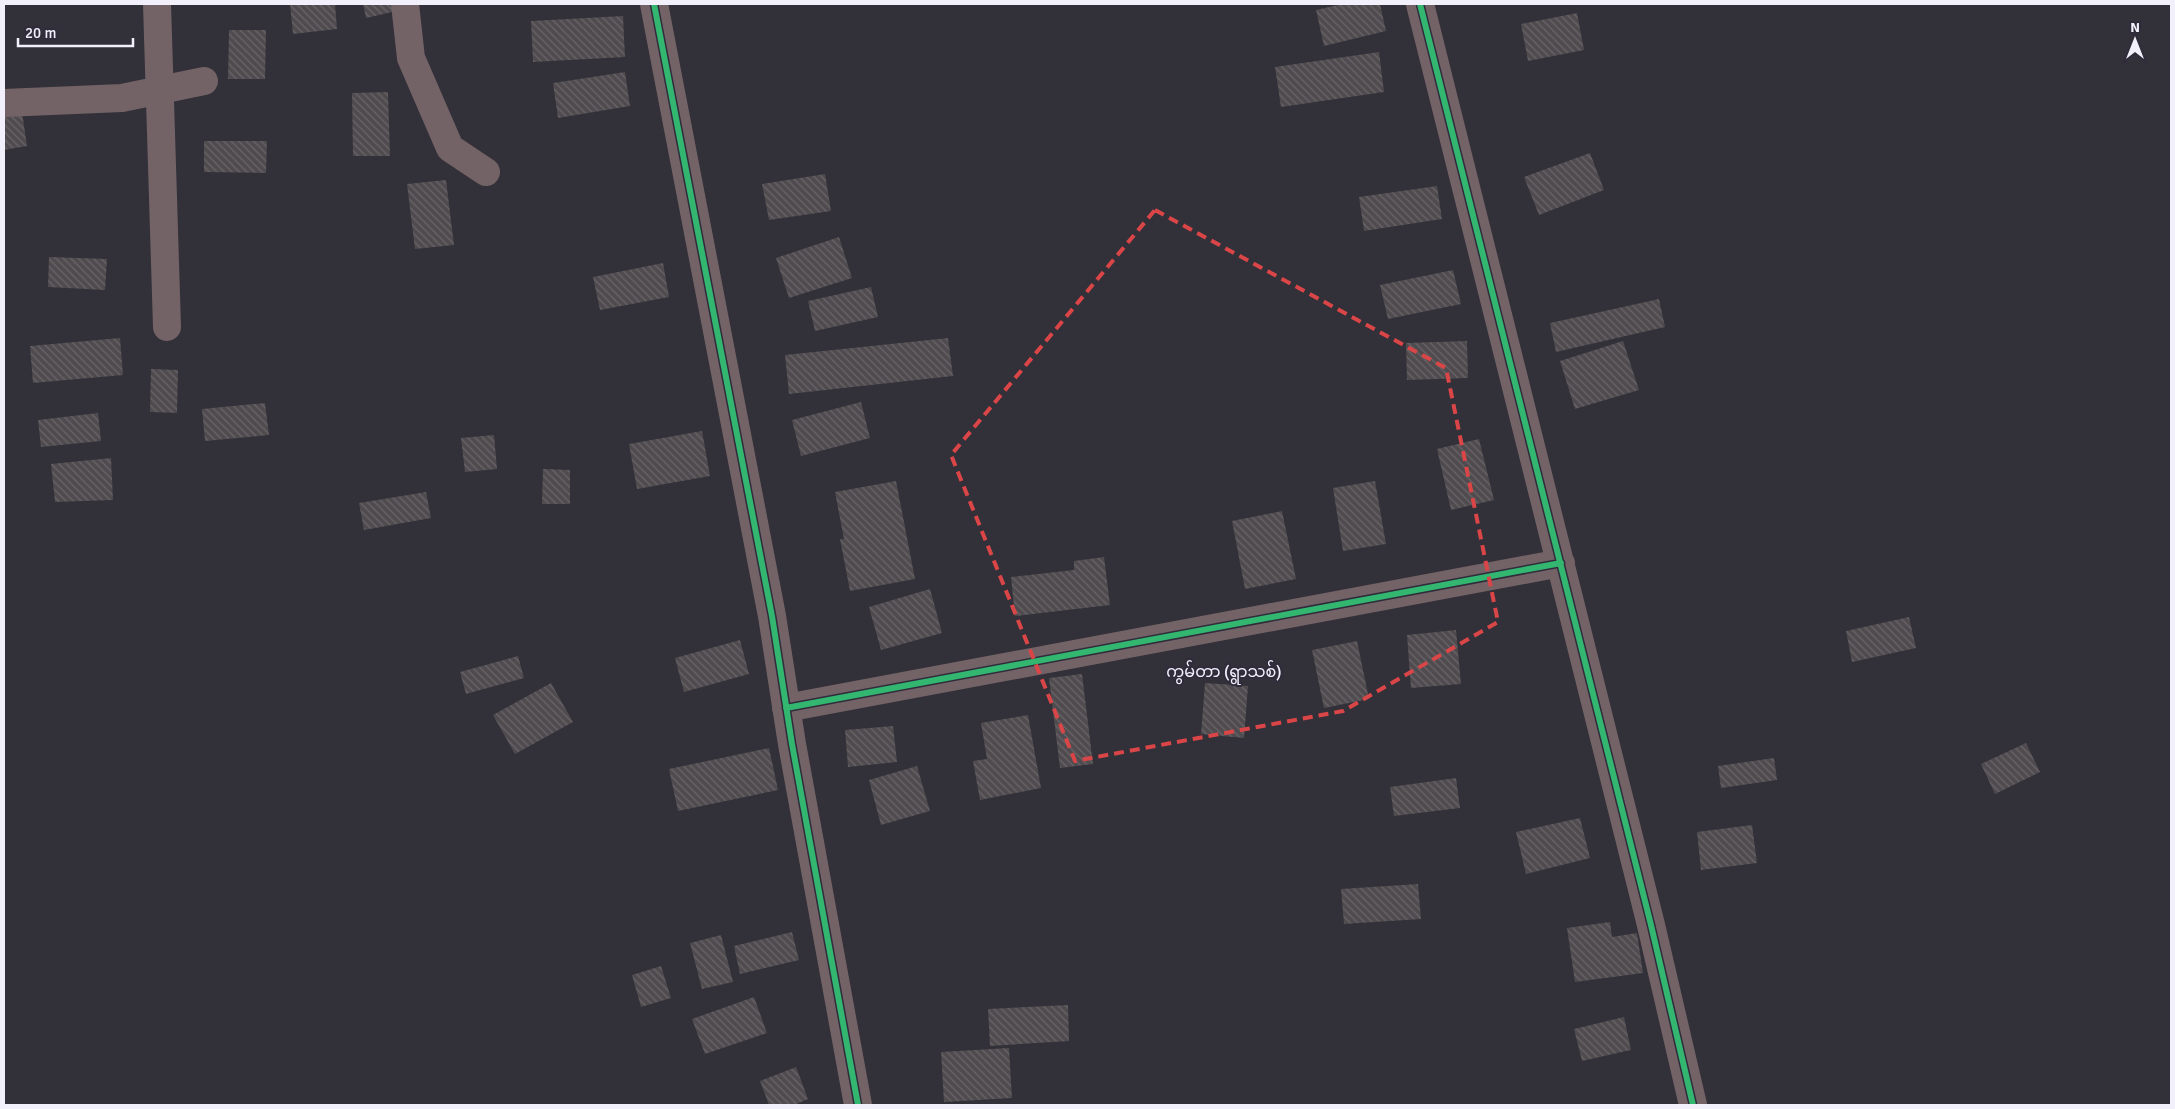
<svg xmlns="http://www.w3.org/2000/svg" width="2175" height="1109" font-family="Signika,'Noto Sans Myanmar',sans-serif">
	<style>
		.building { fill: url(#building-back-hatch) }
		.lines { fill: none; stroke-linecap: round; stroke-linejoin: round }
		.minor { stroke: #736367; stroke-width: 28 }
		.cycleway-casing { stroke: #302c3c; stroke-width: 9 }
		.cycleway { stroke: #33b770; stroke-width: 6 }
		.marked { fill: none; stroke: #da4648; stroke-width: 4; stroke-dasharray: 10 6; stroke-linejoin: round }
		.labels { text-anchor: middle; dominant-baseline: central; stroke-width: 4; stroke-linejoin: round; paint-order: stroke }
		.quarter-label { font-size: 16px; fill: #f2f0fb; stroke: #302c3c }
	</style>
	<defs>
		<pattern id="building-back-hatch" width="6" height="6" patternUnits="userSpaceOnUse" patternTransform="scale(1.25)"><rect width="6" height="6" fill="#4f4b4e"/><path d="M-1 5l2 2M0 0l6 6M5-1l2 2" fill="none" stroke="#696568"/></pattern>
	</defs>
	<rect width="100%" height="100%" fill="#323038"/>
	<path class="building" d="M 290,4 L 335,4 L 337,29 L 293,34 Z
		M 363,4 L 400,4 L 401,10 L 366,18 Z
		M 1342,4 L 1380,4 L 1386,31 L 1324,46 L 1316,10 Z
		M 1577,13 L 1584,50 L 1528,61 L 1521,24 Z
		M 623,16 L 625,57 L 533,62 L 531,21 Z
		M 229,30 L 266,30 L 265,79 L 228,79 Z
		M 1379,52 L 1384,92 L 1281,107 L 1275,67 Z
		M 625,72 L 630,106 L 558,118 L 553,83 Z
		M 388,92 L 390,156 L 353,156 L 352,93 Z
		M 22,112 L 27,146 L 4,150 L 4,115 Z
		M 204,141 L 267,141 L 266,173 L 204,172 Z
		M 1590,153 L 1604,190 L 1539,215 L 1524,177 Z
		M 825,174 L 831,211 L 769,220 L 762,184 Z
		M 446,180 L 454,245 L 415,249 L 407,184 Z
		M 1437,186 L 1442,219 L 1364,231 L 1359,197 Z
		M 839,237 L 852,278 L 789,298 L 776,258 Z
		M 49,257 L 107,259 L 105,290 L 48,287 Z
		M 663,263 L 669,297 L 600,310 L 593,277 Z
		M 1453,270 L 1461,304 L 1388,319 L 1380,285 Z
		M 871,287 L 878,317 L 815,331 L 808,301 Z
		M 1659,299 L 1665,327 L 1556,352 L 1550,323 Z
		M 120,338 L 123,375 L 33,383 L 30,346 Z
		M 948,338 L 953,376 L 789,394 L 785,355 Z
		M 1467,341 L 1468,378 L 1407,380 L 1406,343 Z
		M 1623,341 L 1639,390 L 1575,409 L 1560,361 Z
		M 151,369 L 178,370 L 177,413 L 150,412 Z
		M 861,402 L 870,438 L 801,456 L 792,420 Z
		M 265,403 L 269,435 L 205,441 L 202,409 Z
		M 98,413 L 101,441 L 41,447 L 38,420 Z
		M 702,431 L 710,476 L 637,489 L 629,444 Z
		M 494,435 L 497,469 L 465,472 L 461,438 Z
		M 1479,439 L 1494,500 L 1451,510 L 1437,449 Z
		M 111,458 L 113,500 L 55,502 L 51,464 Z
		M 543,469 L 570,470 L 570,504 L 542,504 Z
		M 896,481 L 915,579 L 850,591 L 840,539 L 844,539 L 835,492 Z
		M 1375,481 L 1386,544 L 1343,551 L 1333,488 Z
		M 426,492 L 431,518 L 364,530 L 359,503 Z
		M 1282,511 L 1296,579 L 1245,589 L 1232,521 Z
		M 1104,557 L 1110,605 L 1015,616 L 1011,577 L 1074,570 L 1074,561 Z
		M 930,589 L 942,633 L 881,650 L 869,607 Z
		M 1909,617 L 1916,648 L 1852,662 L 1846,631 Z
		M 1456,630 L 1461,684 L 1411,688 L 1407,635 Z
		M 740,640 L 749,674 L 684,692 L 675,658 Z
		M 1357,641 L 1369,699 L 1324,708 L 1312,650 Z
		M 518,656 L 524,678 L 466,694 L 460,672 Z
		M 1082,674 L 1093,764 L 1060,768 L 1049,678 Z
		M 551,683 L 573,722 L 515,754 L 493,715 Z
		M 1205,683 L 1248,686 L 1244,738 L 1201,734 Z
		M 1028,715 L 1041,788 L 980,800 L 973,761 L 987,759 L 981,723 Z
		M 893,726 L 897,762 L 848,767 L 845,730 Z
		M 2026,743 L 2040,772 L 1995,794 L 1981,764 Z
		M 769,748 L 778,790 L 678,811 L 669,769 Z
		M 1774,758 L 1777,780 L 1721,788 L 1718,766 Z
		M 917,766 L 930,811 L 881,825 L 869,780 Z
		M 1456,778 L 1460,808 L 1394,816 L 1390,787 Z
		M 1580,818 L 1590,858 L 1526,874 L 1516,832 Z
		M 1752,825 L 1757,863 L 1701,870 L 1697,832 Z
		M 1418,884 L 1421,919 L 1344,924 L 1341,889 Z
		M 1610,922 L 1612,937 L 1637,933 L 1643,973 L 1575,982 L 1567,928 Z
		M 792,932 L 799,960 L 740,974 L 734,946 Z
		M 721,935 L 733,982 L 702,989 L 690,943 Z
		M 661,966 L 671,998 L 641,1007 L 632,975 Z
		M 754,997 L 767,1033 L 705,1054 L 692,1019 Z
		M 1068,1005 L 1069,1041 L 990,1046 L 988,1009 Z
		M 1624,1017 L 1631,1050 L 1582,1061 L 1574,1029 Z
		M 1009,1048 L 1012,1098 L 944,1102 L 941,1052 Z
		M 796,1067 L 808,1099 L 794,1105 L 769,1105 L 760,1081 Z"/>
	<g class="lines">
		<path class="minor" d="M 157,4 L 167,327
			M 405,4 L 411,58 L 450,148 L 486,172
			M 654,4 L 772,616 L 792,744 L 858,1105
			M 1420,4 L 1651,925 L 1693,1105
			M 4,103 L 122,98 L 204,81
			M 786,708 L 1561,563"/>
		<defs>
			<path id="cycleway" d="M 654,4 L 772,616 L 792,744 L 858,1105
				M 1420,4 L 1651,925 L 1693,1105
				M 786,708 L 1561,563"/>
		</defs>
		<use href="#cycleway" class="cycleway-casing"/>
		<use href="#cycleway" class="cycleway"/>
	</g>
	<path class="marked" d="M 1155,210 L 1446,368 L 1498,622 L 1343,711 L 1075,761 L 951,455 Z"/>
	<g class="labels">
		<g class="quarter-label">
			<text x="1224" y="672">ကွမ်တာ (ရွာသစ်)</text>
		</g>
	</g>
	<rect width="2175" height="1109" fill="none" stroke="#f2f0fb" stroke-width="10"/>
	<g transform="translate(2135 40)" stroke="#302c3c" stroke-width="4" paint-order="stroke">
	<path d="M0-4L9 19L0 12L-9 19Z" fill="#f2f0fb"/>
	<text y="-8" font-size="14" font-weight="bold" text-anchor="middle" fill="#f2f0fb">N</text>
	</g>
	<path d="M18 38v8h115v-8" fill="none" stroke="#f2f0fb" stroke-width="2.5"/>
	<text x="25" y="38" font-size="15" fill="#f2f0fb" stroke="#302c3c" stroke-width="4" paint-order="stroke">20 m</text>
</svg>
